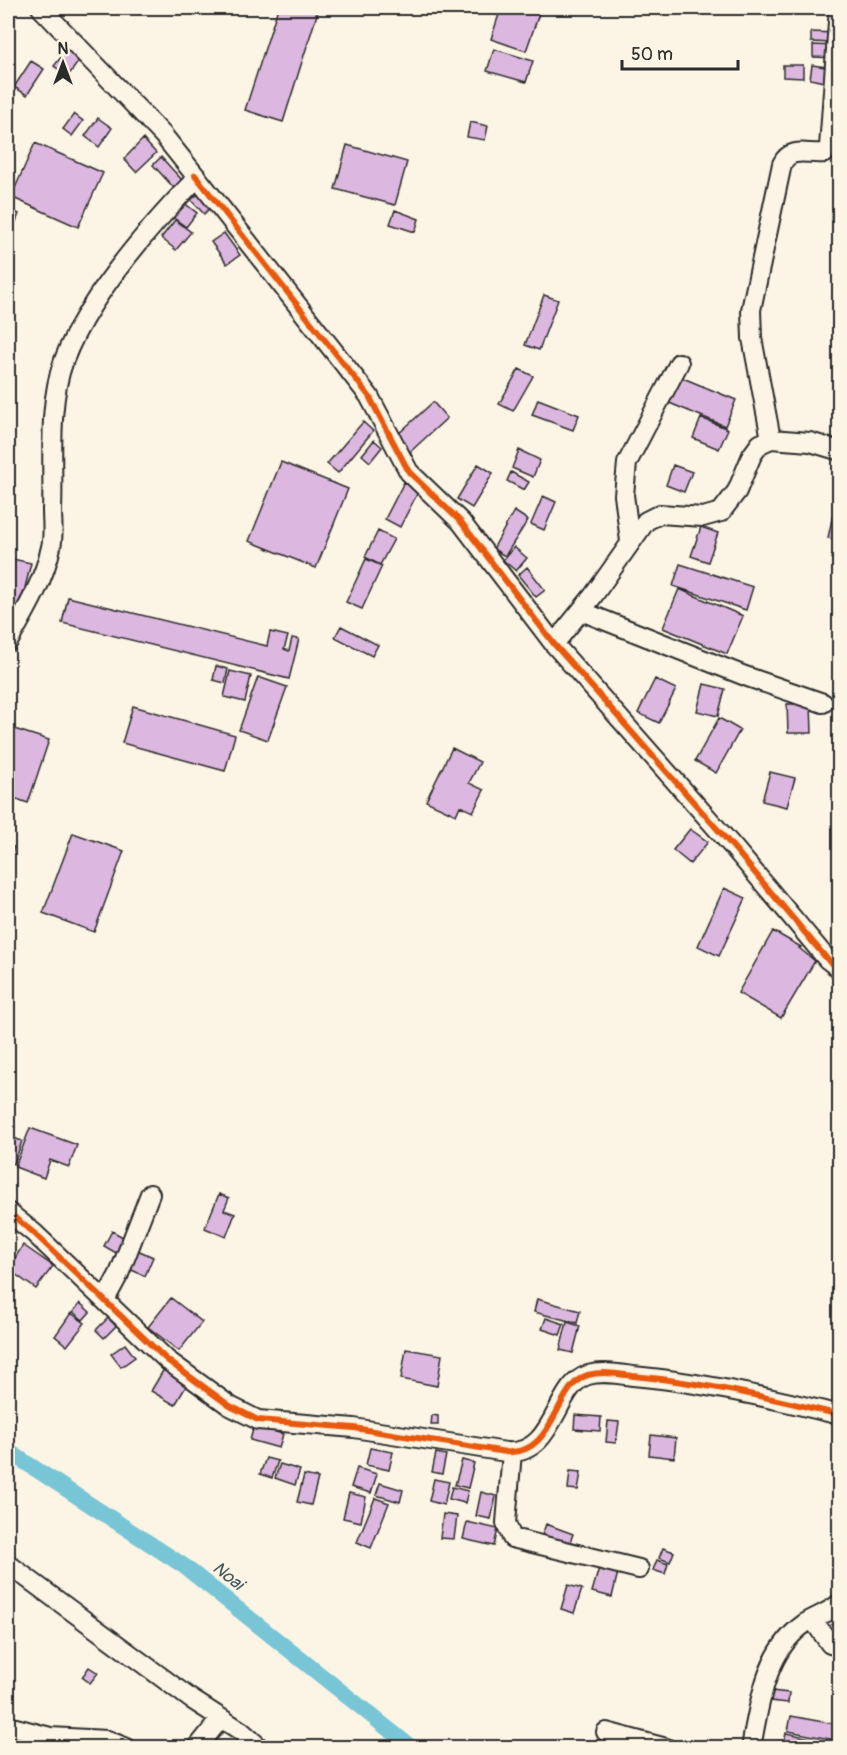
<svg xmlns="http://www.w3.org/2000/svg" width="847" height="1755" font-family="Pangolin,sans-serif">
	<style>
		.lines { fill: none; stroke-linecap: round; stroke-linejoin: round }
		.canal { stroke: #78c5d6; stroke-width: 16 }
		.building { fill: #dcb7e0; stroke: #2b2b2b; stroke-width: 1.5 }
		.minor-casing { stroke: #2b2b2b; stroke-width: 22 }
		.minor { stroke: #fcf5e5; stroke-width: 18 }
		.cycleway-casing { stroke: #fcf5e5; stroke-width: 10 }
		.cycleway { stroke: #e8590c; stroke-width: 6 }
		.labels { text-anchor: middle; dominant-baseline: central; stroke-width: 4.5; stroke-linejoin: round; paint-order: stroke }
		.water-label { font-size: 18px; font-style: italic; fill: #42595e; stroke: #fcf5e5 }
	</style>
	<rect width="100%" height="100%" fill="#fcf5e5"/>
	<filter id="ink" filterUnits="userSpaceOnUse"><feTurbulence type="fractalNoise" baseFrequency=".0167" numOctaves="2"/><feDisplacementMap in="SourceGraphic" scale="12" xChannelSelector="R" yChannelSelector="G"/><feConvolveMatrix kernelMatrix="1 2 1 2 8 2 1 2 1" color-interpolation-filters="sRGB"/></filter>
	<g filter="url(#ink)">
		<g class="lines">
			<path class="canal" d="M 8,1451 L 184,1566 L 412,1748"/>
		</g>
		<path class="building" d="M 278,8 L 319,8 L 283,122 L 245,110 Z
			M 501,8 L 541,8 L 526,51 L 491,39 Z
			M 811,32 L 835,33 L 835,43 L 811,42 Z
			M 813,45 L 835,46 L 835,58 L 813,57 Z
			M 69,47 L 82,57 L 68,76 L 54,66 Z
			M 494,49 L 533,61 L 526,82 L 487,71 Z
			M 31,61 L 44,69 L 27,95 L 14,87 Z
			M 783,65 L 803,65 L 803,78 L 783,77 Z
			M 812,65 L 826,67 L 824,82 L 810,79 Z
			M 74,114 L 83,121 L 72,136 L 63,129 Z
			M 98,118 L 112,128 L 99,147 L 85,136 Z
			M 470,122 L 488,126 L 485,140 L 467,137 Z
			M 143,139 L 156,153 L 136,172 L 124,159 Z
			M 35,143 L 103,173 L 78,227 L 11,197 Z
			M 347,145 L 407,162 L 395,205 L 335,189 Z
			M 161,157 L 182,180 L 174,188 L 153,165 Z
			M 198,194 L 210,208 L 204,214 L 191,200 Z
			M 183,202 L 197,213 L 186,227 L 171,216 Z
			M 8,209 L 19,214 L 8,242 Z
			M 395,210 L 419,219 L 415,232 L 390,224 Z
			M 175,220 L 191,232 L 176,250 L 161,238 Z
			M 224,233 L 240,255 L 227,264 L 211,242 Z
			M 544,295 L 558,300 L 539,350 L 525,345 Z
			M 519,369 L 533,376 L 513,411 L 499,404 Z
			M 678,376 L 736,400 L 725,426 L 667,402 Z
			M 538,399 L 579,415 L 573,430 L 532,415 Z
			M 433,402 L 447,418 L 410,452 L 396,436 Z
			M 701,418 L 728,429 L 719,449 L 693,438 Z
			M 363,422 L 373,431 L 338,473 L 327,464 Z
			M 374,440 L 382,447 L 370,462 L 362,455 Z
			M 519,450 L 540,460 L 533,477 L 512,468 Z
			M 281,462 L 348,489 L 316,568 L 249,541 Z
			M 478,464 L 493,473 L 472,508 L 457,499 Z
			M 673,465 L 692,472 L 684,492 L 666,485 Z
			M 511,472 L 529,482 L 524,490 L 507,481 Z
			M 404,482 L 419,490 L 400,527 L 385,519 Z
			M 543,496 L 556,502 L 544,530 L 531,524 Z
			M 836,500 L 840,501 L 840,541 L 828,538 Z
			M 514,511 L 528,520 L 505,556 L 493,549 Z
			M 701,527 L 718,533 L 708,562 L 691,556 Z
			M 378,531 L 394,539 L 380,565 L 365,557 Z
			M 514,547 L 527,558 L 516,571 L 503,560 Z
			M 8,558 L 31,563 L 20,608 L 8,605 Z
			M 366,559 L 382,566 L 362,609 L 346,602 Z
			M 680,564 L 753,587 L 746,610 L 673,586 Z
			M 527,567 L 545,590 L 536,597 L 518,575 Z
			M 679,589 L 743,616 L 727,654 L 663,628 Z
			M 68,597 L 267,646 L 270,632 L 288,636 L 284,649 L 289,651 L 292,638 L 299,639 L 289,679 L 62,623 Z
			M 341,626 L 378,645 L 372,656 L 335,637 Z
			M 216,666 L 228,669 L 225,683 L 213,680 Z
			M 230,671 L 251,676 L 245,702 L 224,697 Z
			M 258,677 L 287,687 L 268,740 L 239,730 Z
			M 655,679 L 676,689 L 659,723 L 638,713 Z
			M 704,684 L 725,689 L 718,716 L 697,711 Z
			M 787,704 L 811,704 L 812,733 L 788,733 Z
			M 133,706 L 235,735 L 225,771 L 122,743 Z
			M 719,718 L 740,730 L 716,773 L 695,761 Z
			M 8,727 L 49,740 L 28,803 L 8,796 Z
			M 452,748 L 480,762 L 469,783 L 484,790 L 473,812 L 460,806 L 456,815 L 426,801 Z
			M 770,772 L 795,778 L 787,807 L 762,801 Z
			M 690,829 L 708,842 L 690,864 L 673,850 Z
			M 73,833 L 124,851 L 94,932 L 43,913 Z
			M 8,845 L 14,847 L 8,867 Z
			M 724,888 L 746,898 L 719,956 L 698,946 Z
			M 773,931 L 801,947 L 799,948 L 815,961 L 781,1018 L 738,993 Z
			M 30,1128 L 77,1145 L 69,1167 L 50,1160 L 44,1178 L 15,1167 Z
			M 8,1136 L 22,1141 L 14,1164 L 8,1162 Z
			M 219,1194 L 229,1198 L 224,1210 L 235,1214 L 226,1237 L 205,1228 Z
			M 112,1231 L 132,1242 L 123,1257 L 104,1246 Z
			M 23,1245 L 53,1266 L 36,1289 L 8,1269 Z
			M 133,1248 L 153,1257 L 145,1276 L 125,1267 Z
			M 171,1298 L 202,1322 L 179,1351 L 148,1327 Z
			M 537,1299 L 580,1311 L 577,1323 L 534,1312 Z
			M 80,1303 L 90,1312 L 83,1320 L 73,1312 Z
			M 71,1313 L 85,1323 L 67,1346 L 55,1336 Z
			M 108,1318 L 116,1326 L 104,1338 L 96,1330 Z
			M 546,1318 L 564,1324 L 560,1335 L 542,1329 Z
			M 567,1322 L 580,1326 L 573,1353 L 560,1350 Z
			M 125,1344 L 135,1357 L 121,1367 L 111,1354 Z
			M 406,1349 L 442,1355 L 437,1386 L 401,1379 Z
			M 164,1369 L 188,1383 L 175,1405 L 151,1391 Z
			M 432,1415 L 438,1416 L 438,1425 L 431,1425 Z
			M 575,1415 L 601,1417 L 600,1431 L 574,1429 Z
			M 608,1421 L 619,1422 L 616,1443 L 606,1442 Z
			M 254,1426 L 283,1434 L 279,1448 L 250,1440 Z
			M 651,1435 L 676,1438 L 674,1458 L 649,1455 Z
			M 370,1448 L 393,1452 L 389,1470 L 366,1465 Z
			M 436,1453 L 446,1455 L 442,1474 L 432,1472 Z
			M 266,1458 L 278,1461 L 272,1478 L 260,1474 Z
			M 462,1460 L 474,1463 L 468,1488 L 455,1485 Z
			M 280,1464 L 300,1470 L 295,1485 L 275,1478 Z
			M 357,1468 L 377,1474 L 371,1493 L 351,1487 Z
			M 570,1471 L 581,1472 L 578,1490 L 568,1489 Z
			M 304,1475 L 318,1478 L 311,1505 L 297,1502 Z
			M 434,1479 L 449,1482 L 444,1505 L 429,1501 Z
			M 380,1483 L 403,1490 L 400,1502 L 376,1495 Z
			M 452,1487 L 468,1491 L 465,1503 L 449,1499 Z
			M 481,1492 L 496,1496 L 491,1519 L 476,1516 Z
			M 349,1493 L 366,1497 L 361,1522 L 343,1518 Z
			M 375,1498 L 389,1503 L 371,1548 L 357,1542 Z
			M 443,1514 L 457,1516 L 454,1539 L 440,1538 Z
			M 467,1522 L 498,1529 L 494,1546 L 463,1539 Z
			M 546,1524 L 573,1534 L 568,1548 L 541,1538 Z
			M 663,1548 L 674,1552 L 670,1562 L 659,1558 Z
			M 657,1560 L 668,1564 L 665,1574 L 653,1570 Z
			M 599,1568 L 618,1572 L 612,1597 L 592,1592 Z
			M 568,1585 L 582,1589 L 574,1613 L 561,1609 Z
			M 89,1667 L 98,1673 L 90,1683 L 82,1677 Z
			M 771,1691 L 789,1693 L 788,1703 L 770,1701 Z
			M 791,1716 L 840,1725 L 840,1741 L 788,1731 Z
			M 786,1733 L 840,1744 L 840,1748 L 783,1748 Z
			M 603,1736 L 616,1740 L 613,1748 L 599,1748 Z"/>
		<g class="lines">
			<defs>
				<path id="minor" d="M 195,175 L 369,396 L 409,472 L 461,522 L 554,644 L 734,848 L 827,959 L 840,969
					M 771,439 L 752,338 L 751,310 L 782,164 C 791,146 807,155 825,153 L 829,147 L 839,8
					M 630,541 L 624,495 L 627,463 L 679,363
					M 581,611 L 745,676 L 823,703
					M 8,642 C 25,612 44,581 51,547 C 54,535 52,522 52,510 C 54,462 47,406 64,360 C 87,298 147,230 192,183 L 195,175 L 163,135 L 41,8
					M 554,644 L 593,596 L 646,521 L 660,514 L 703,517 L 721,512 L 737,491 L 752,455 L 760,444 L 771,439 L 810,442 L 840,451
					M 8,1212 L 34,1233 L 167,1360 L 230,1406 L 258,1420 L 354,1428 L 506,1452 C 556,1456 554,1385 588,1375 C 602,1371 619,1374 633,1376 C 702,1382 773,1398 840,1415
					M 105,1300 L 119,1274 L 150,1194
					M 512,1452 L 506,1523 L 512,1538 L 639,1569
					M 8,1564 L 191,1699 L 241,1731 L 260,1748
					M 813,1620 L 830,1644 L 840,1647
					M 8,1726 L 50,1737 L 107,1740 L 127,1748
					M 606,1732 L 666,1748
					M 197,1748 L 221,1718
					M 751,1748 C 759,1704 766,1651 804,1624 C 816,1616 829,1613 840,1603"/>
			</defs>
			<use href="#minor" class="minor-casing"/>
			<use href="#minor" class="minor"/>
			<defs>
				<path id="cycleway" d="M 195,175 L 369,396 L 409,472 L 461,522 L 554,644 L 734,848 L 827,959 L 840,969
					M 8,1212 L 34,1233 L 167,1360 L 230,1406 L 258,1420 L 354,1428 L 506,1452 C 556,1456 554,1385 588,1375 C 602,1371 619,1374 633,1376 C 702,1382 773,1398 840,1415"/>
			</defs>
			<use href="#cycleway" class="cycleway-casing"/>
			<use href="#cycleway" class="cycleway"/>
		</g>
	</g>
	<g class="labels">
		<g class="water-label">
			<text transform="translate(228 1576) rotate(39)">Noai</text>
		</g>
	</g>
	<rect width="847" height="1755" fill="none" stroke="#fcf5e5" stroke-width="30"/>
	<rect x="15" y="15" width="817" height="1725" fill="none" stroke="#2b2b2b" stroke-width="2" filter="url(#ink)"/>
	<g transform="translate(63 63)" stroke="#fcf5e5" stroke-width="4.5" paint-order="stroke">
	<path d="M0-4.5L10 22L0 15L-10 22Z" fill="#2b2b2b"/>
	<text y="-9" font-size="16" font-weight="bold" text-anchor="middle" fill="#2b2b2b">N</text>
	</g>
	<path d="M622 60v9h116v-9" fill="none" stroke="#2b2b2b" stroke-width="3"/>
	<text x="631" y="60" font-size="18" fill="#2b2b2b" stroke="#fcf5e5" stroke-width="4.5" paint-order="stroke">50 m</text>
</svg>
